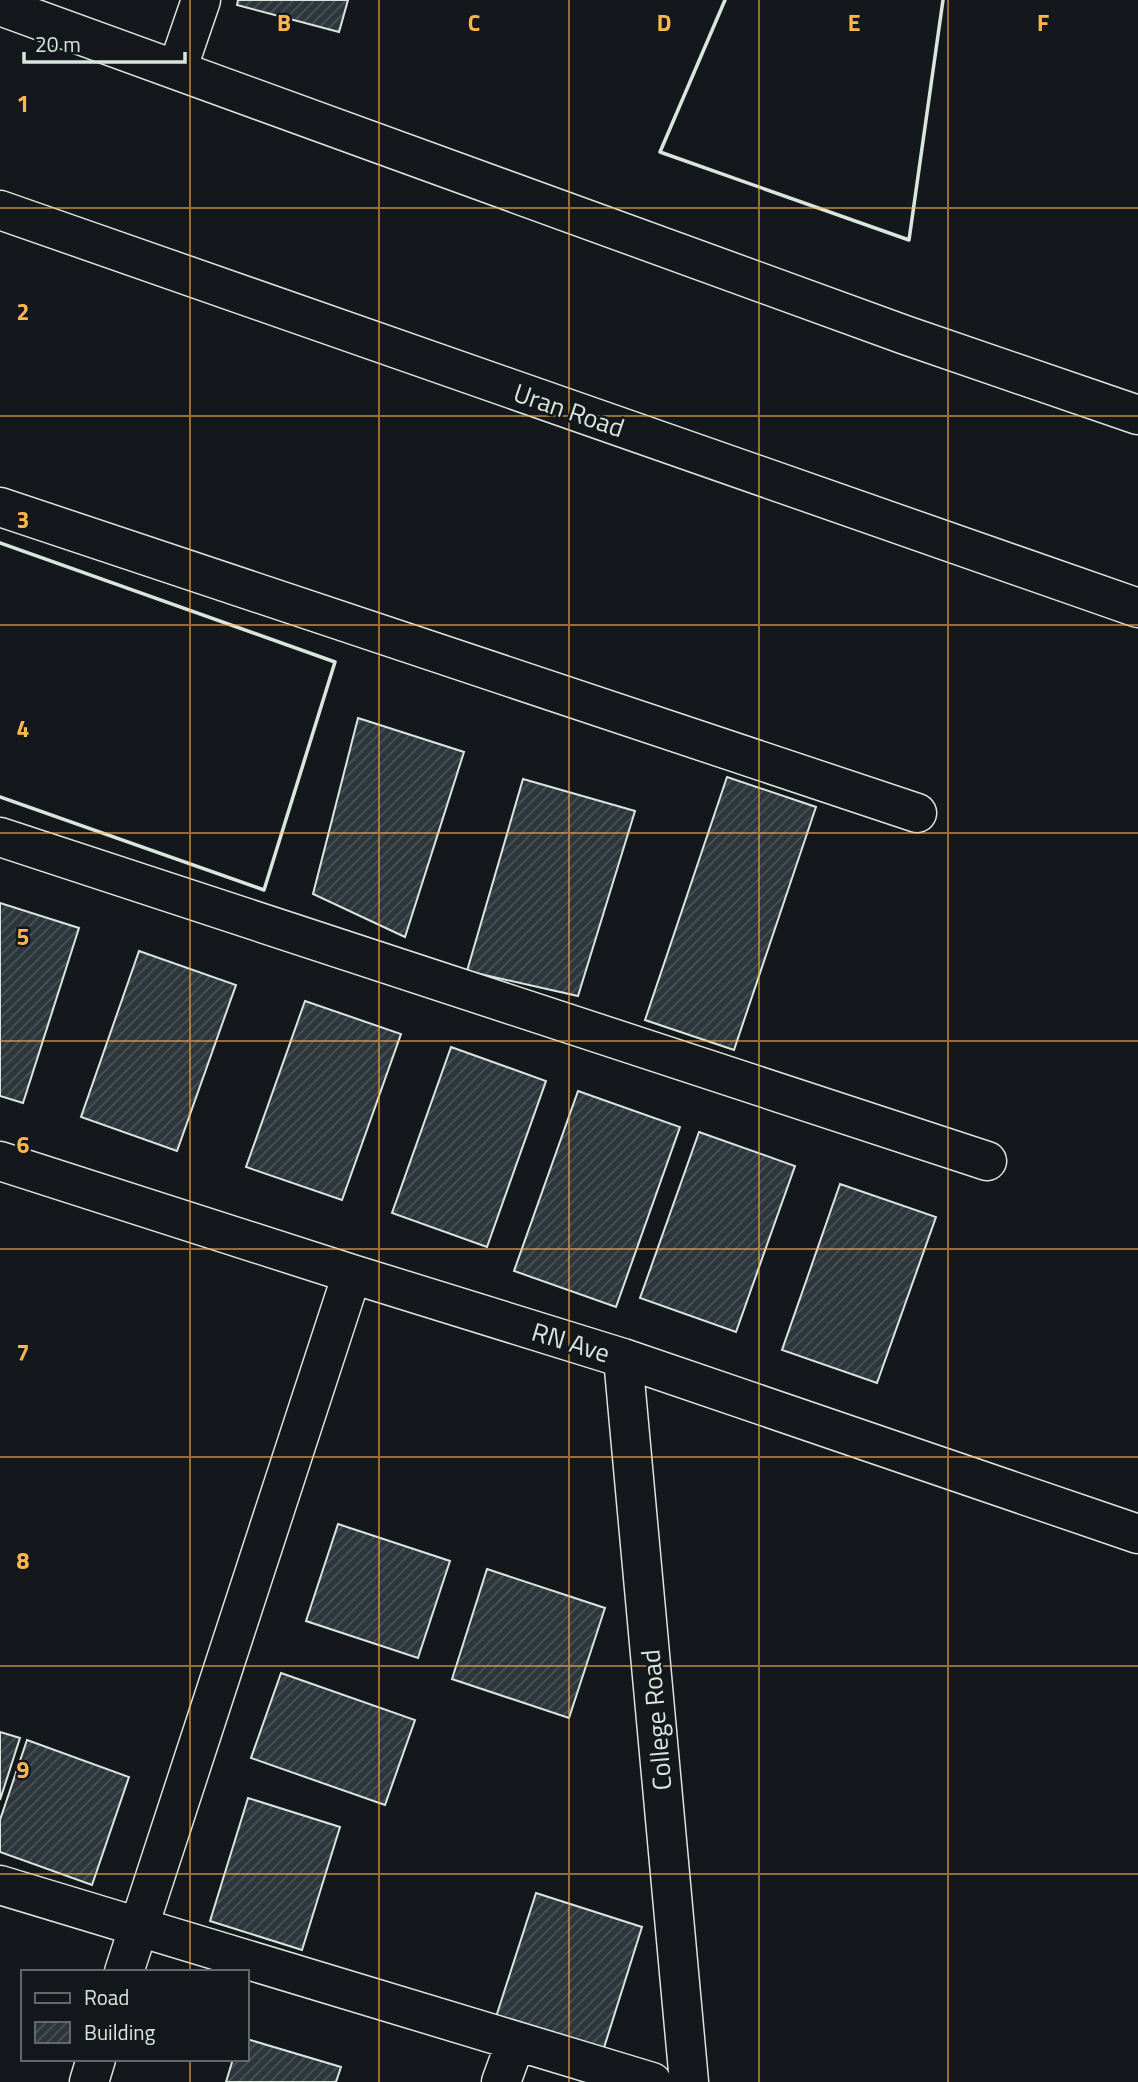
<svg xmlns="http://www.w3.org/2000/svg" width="1138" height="2082" font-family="'Titillium Web',sans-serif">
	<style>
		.building { fill: url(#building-hatch); stroke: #d8e6dc; stroke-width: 2 }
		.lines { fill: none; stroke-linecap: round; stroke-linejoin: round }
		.minor-casing { stroke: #d8e6dc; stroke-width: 41 }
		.primary-casing { stroke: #d8e6dc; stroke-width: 41 }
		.minor { stroke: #14181c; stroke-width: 38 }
		.primary { stroke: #14181c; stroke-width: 38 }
		.wall { stroke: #d8e6dc; stroke-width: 3.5 }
		.grid { fill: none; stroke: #ffb74d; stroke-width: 2; stroke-opacity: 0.55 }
		.labels { text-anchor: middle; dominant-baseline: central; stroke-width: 5; stroke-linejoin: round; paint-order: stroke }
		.street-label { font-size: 26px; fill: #d8e6dc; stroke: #14181c }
		.grid-label { font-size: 23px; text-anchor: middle; font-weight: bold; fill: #ffb74d; stroke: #14181c; stroke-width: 5; stroke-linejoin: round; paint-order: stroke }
	</style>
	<defs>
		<pattern id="building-hatch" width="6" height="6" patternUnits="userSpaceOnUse" patternTransform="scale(1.75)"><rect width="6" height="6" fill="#2c363c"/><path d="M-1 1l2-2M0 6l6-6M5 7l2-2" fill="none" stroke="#4a5358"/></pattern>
	</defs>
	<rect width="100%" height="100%" fill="#14181c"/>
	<path class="building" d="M 238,0 L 348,0 L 339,32 L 237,5 Z
		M 358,718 L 464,752 L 405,937 L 313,894 Z
		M 727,777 L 816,807 L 734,1050 L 645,1020 Z
		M 523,779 L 635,811 L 578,996 L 467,971 Z
		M 0,903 L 79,928 L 23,1103 L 0,1096 Z
		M 139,951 L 236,985 L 177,1151 L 81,1117 Z
		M 305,1001 L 401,1034 L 342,1200 L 246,1167 Z
		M 451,1047 L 546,1081 L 487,1247 L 392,1213 Z
		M 578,1091 L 680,1127 L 616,1307 L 514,1271 Z
		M 699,1132 L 795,1166 L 736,1332 L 640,1298 Z
		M 840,1184 L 936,1217 L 877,1383 L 782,1350 Z
		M 338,1524 L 450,1561 L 418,1658 L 306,1621 Z
		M 487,1569 L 605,1608 L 569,1718 L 452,1679 Z
		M 281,1673 L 415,1720 L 385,1805 L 251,1758 Z
		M 0,1732 L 20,1738 L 0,1800 Z
		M 27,1740 L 129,1777 L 92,1885 L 0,1852 L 0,1820 Z
		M 248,1798 L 340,1827 L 302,1950 L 210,1921 Z
		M 536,1893 L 642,1927 L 602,2054 L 495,2020 Z
		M 247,2039 L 341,2067 L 336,2082 L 226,2082 L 233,2059 L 247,2059 Z"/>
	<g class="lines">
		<defs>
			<path id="minor" d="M 0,6 L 905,335 L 1138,415
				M 177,70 L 201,0
				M 0,507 L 917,813
				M 0,837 L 987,1161
				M 0,1161 L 352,1274 L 623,1358 L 1138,1534
				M 623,1358 L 689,2082
				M 0,1885 L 652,2082
				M 124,1972 L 352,1274
				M 89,2082 L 96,2059
				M 501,2082 L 516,2041"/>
			<path id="primary" d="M 0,210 L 1138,608"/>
		</defs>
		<use href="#minor" class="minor-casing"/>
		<use href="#primary" class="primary-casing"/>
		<use href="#minor" class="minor"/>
		<use href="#primary" class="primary"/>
		<path class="wall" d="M 725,0 L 660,152 L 909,240 L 943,0
			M 0,543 L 335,662 L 264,890 L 0,797"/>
	</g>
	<path class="grid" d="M 190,0 L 190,1972M 379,0 L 379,2082M 569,0 L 569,2082M 759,0 L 759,2082M 948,0 L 948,2082M 0,208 L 1138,208M 0,416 L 1138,416M 0,625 L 1138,625M 0,833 L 1138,833M 0,1041 L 1138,1041M 0,1249 L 1138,1249M 0,1457 L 1138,1457M 0,1666 L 1138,1666M 0,1874 L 1138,1874M 190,2059 L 190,2082"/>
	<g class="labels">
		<g class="street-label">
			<text transform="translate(569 410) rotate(19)">Uran Road</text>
			<text transform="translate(571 1342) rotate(17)">RN Ave</text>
			<text transform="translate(656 1720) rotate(-95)">College Road</text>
		</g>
	</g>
	<g class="grid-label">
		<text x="284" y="31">B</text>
		<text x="474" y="31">C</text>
		<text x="664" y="31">D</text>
		<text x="854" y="31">E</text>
		<text x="1043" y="31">F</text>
		<text x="23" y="112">1</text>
		<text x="23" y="320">2</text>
		<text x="23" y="528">3</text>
		<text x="23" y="737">4</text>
		<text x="23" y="945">5</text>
		<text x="23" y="1153">6</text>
		<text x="23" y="1361">7</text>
		<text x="23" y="1569">8</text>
		<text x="23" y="1778">9</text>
	</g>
	<rect x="21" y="1970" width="228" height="91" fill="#14181c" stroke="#626a69" stroke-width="2"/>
	<rect x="35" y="1993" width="35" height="10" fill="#14181c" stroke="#626a69" stroke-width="2"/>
	<text x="84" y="2005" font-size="21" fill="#d8e6dc">Road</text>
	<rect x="35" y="2022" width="35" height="21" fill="url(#building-hatch)" stroke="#626a69" stroke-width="2"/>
	<text x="84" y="2040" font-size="21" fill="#d8e6dc">Building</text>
	<path d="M24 52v10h161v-10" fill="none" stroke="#d8e6dc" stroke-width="3.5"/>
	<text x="35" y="52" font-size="21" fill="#d8e6dc" stroke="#14181c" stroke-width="5" paint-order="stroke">20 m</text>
</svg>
